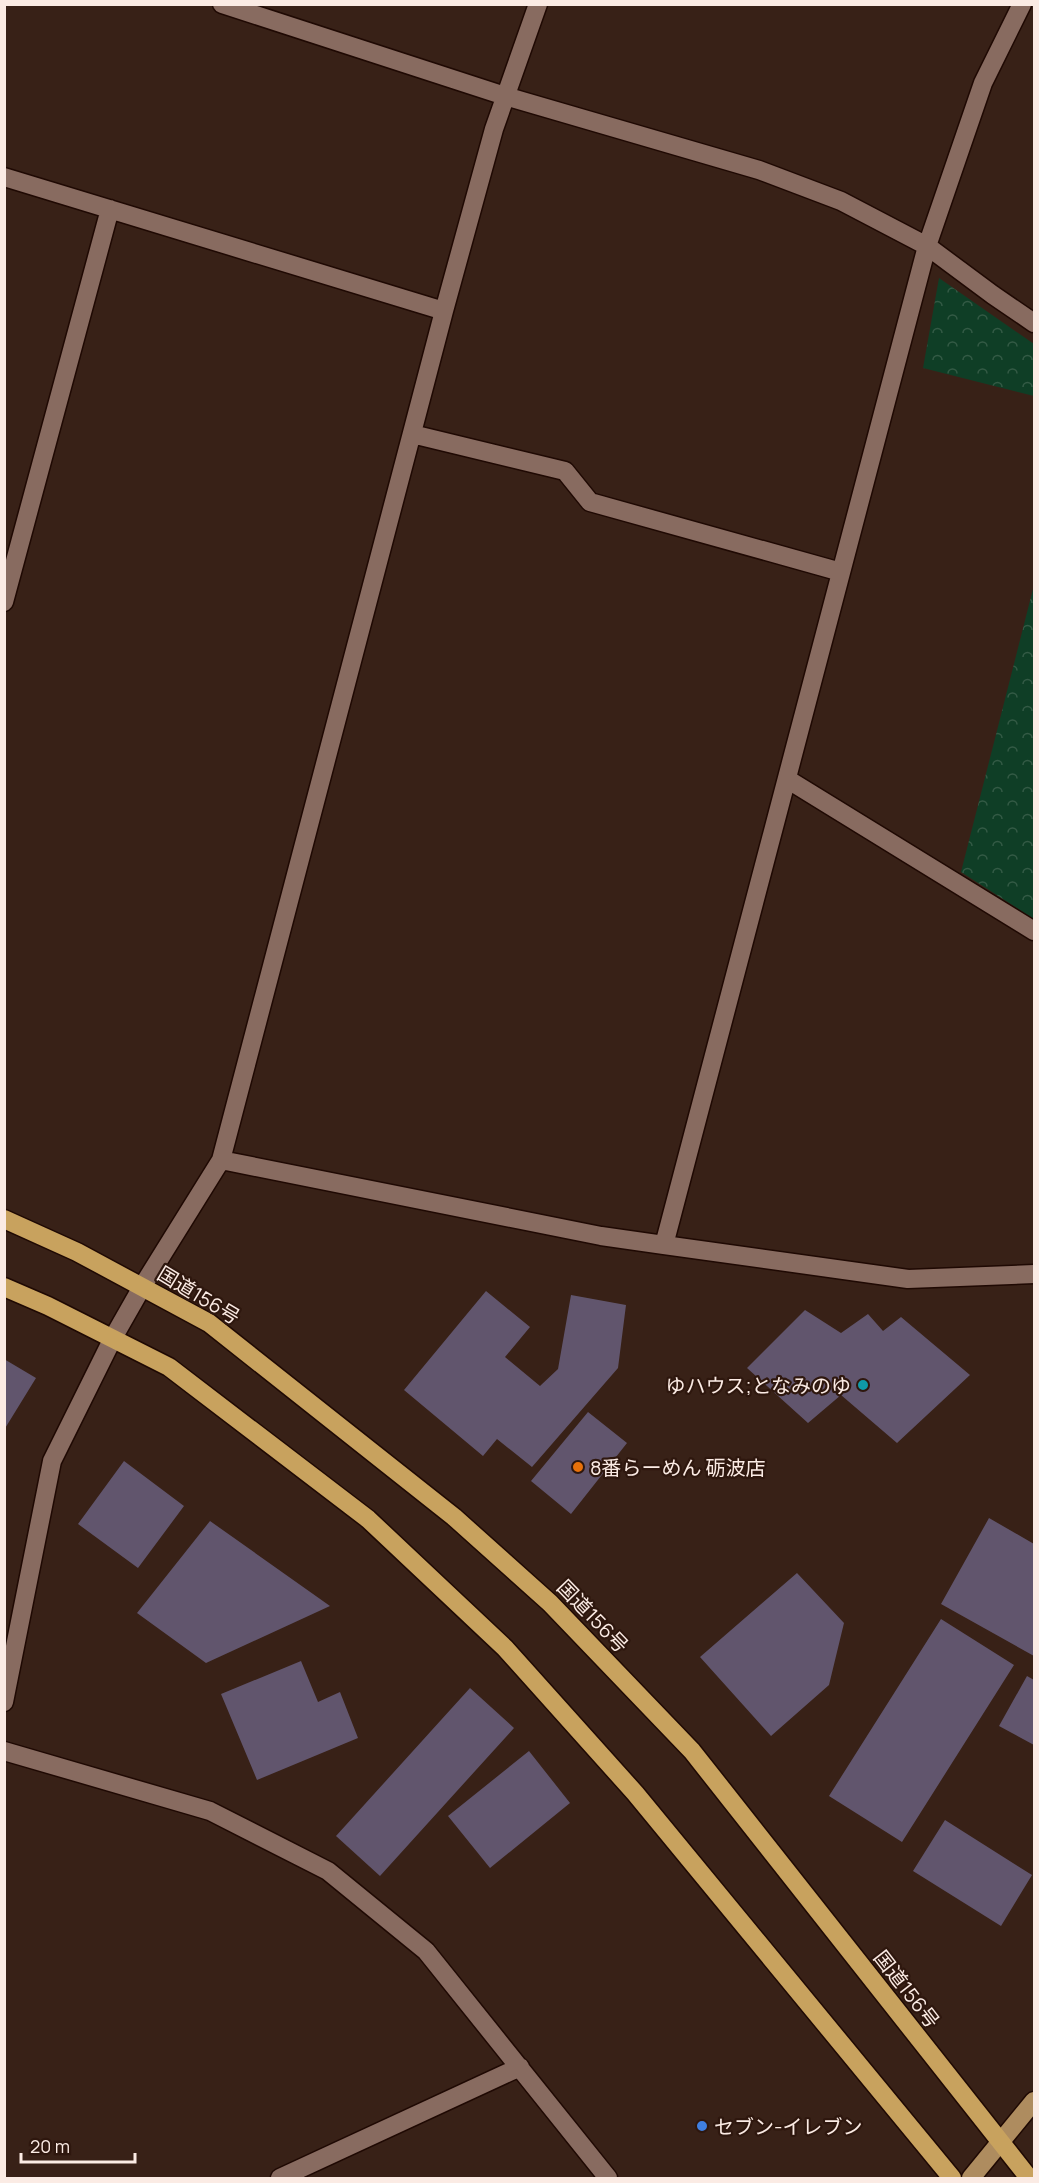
<svg xmlns="http://www.w3.org/2000/svg" width="1039" height="2183" font-family="Manrope,'Noto Sans JP',sans-serif">
	<style>
		.park { fill: url(#park-crowns) }
		.building { fill: #61556d }
		.lines { fill: none; stroke-linecap: round; stroke-linejoin: round }
		.minor-casing { stroke: #1f0903; stroke-width: 21 }
		.major-casing { stroke: #1f0903; stroke-width: 21 }
		.highway-casing { stroke: #1f0903; stroke-width: 21 }
		.minor { stroke: #886b60; stroke-width: 18 }
		.major { stroke: #ae8c5f; stroke-width: 18 }
		.highway { stroke: #c8a25e; stroke-width: 18 }
		.culture-dot { fill: #0f9aa8; stroke: #2e170e; stroke-width: 2 }
		.food-dot { fill: #e8710a; stroke: #2e170e; stroke-width: 2 }
		.shop-dot { fill: #3f7fe0; stroke: #2e170e; stroke-width: 2 }
		.labels { text-anchor: middle; dominant-baseline: central; stroke-width: 4.5; stroke-linejoin: round; paint-order: stroke }
		.street-label { font-size: 20px; fill: #fbebe4; stroke: #2e170e }
		.poi-label { font-size: 20px; fill: #fbebe4; stroke: #2e170e; text-anchor: start }
	</style>
	<defs>
		<pattern id="park-crowns" width="20" height="18" patternUnits="userSpaceOnUse" patternTransform="scale(1.5)"><rect width="20" height="18" fill="#0f3e26"/><path d="M2 6a3 3 0 1 1 6 0M12 15a3 3 0 1 1 6 0" fill="none" stroke="#335a45"/></pattern>
	</defs>
	<rect width="100%" height="100%" fill="#382117"/>
	<path class="park" d="M 939,278 L 1034,344 L 1034,396 L 923,368 Z
		M 1034,585 L 1034,919 L 961,872 Z"/>
	<path class="building" d="M 486,1291 L 530,1327 L 505,1357 L 540,1386 L 558,1369 L 571,1295 L 626,1305 L 618,1368 L 532,1467 L 497,1439 L 483,1456 L 404,1390 Z
		M 805,1310 L 841,1333 L 868,1314 L 883,1331 L 901,1317 L 970,1375 L 897,1443 L 841,1395 L 808,1423 L 747,1368 Z
		M 4,1359 L 36,1378 L 4,1430 Z
		M 588,1412 L 627,1443 L 571,1514 L 531,1481 Z
		M 124,1461 L 184,1506 L 138,1568 L 78,1524 Z
		M 989,1518 L 1034,1544 L 1034,1656 L 941,1604 Z
		M 210,1521 L 330,1606 L 206,1663 L 137,1613 Z
		M 797,1573 L 844,1623 L 829,1685 L 771,1736 L 700,1657 Z
		M 941,1619 L 1014,1665 L 902,1842 L 829,1796 Z
		M 301,1661 L 318,1702 L 340,1692 L 358,1738 L 257,1780 L 221,1694 Z
		M 1027,1676 L 1034,1680 L 1034,1745 L 999,1726 Z
		M 470,1688 L 514,1728 L 380,1876 L 336,1836 Z
		M 529,1751 L 570,1803 L 490,1868 L 448,1816 Z
		M 945,1820 L 1032,1875 L 1001,1926 L 913,1871 Z"/>
	<g class="lines">
		<defs>
			<path id="minor" d="M 222,4 L 505,96 L 759,170 L 841,201 L 927,246 L 993,295 L 1034,323
				M 4,177 L 444,311
				M 412,434 L 565,471 L 590,502 L 841,572
				M 4,602 L 110,209
				M 787,779 L 1034,931
				M 221,1160 L 444,311 L 494,129 L 538,4
				M 664,1245 L 927,246 L 983,83 L 1022,4
				M 4,1702 L 52,1461 L 113,1338 L 142,1287 L 221,1160 L 601,1236 L 664,1245 L 908,1279 L 1034,1274
				M 4,1751 L 210,1811 L 328,1871 L 426,1951 L 608,2178
				M 280,2178 L 520,2067"/>
			<path id="major" d="M 971,2178 L 1034,2101"/>
			<path id="highway" d="M 4,1219 L 77,1252 L 209,1323 L 454,1517 L 550,1603 L 692,1751 L 1029,2178
				M 4,1287 L 48,1306 L 169,1367 L 368,1519 L 505,1648 L 635,1793 L 952,2178"/>
		</defs>
		<use href="#minor" class="minor-casing"/>
		<use href="#major" class="major-casing"/>
		<use href="#highway" class="highway-casing"/>
		<use href="#minor" class="minor"/>
		<use href="#major" class="major"/>
		<use href="#highway" class="highway"/>
	</g>
	<circle class="culture-dot" cx="863" cy="1385" r="6"/>
	<circle class="food-dot" cx="578" cy="1467" r="6"/>
	<circle class="shop-dot" cx="702" cy="2126" r="6"/>
	<g class="labels">
		<g class="street-label">
			<text transform="translate(199 1295) rotate(31)">国道156号</text>
			<text transform="translate(593 1616) rotate(46)">国道156号</text>
			<text transform="translate(907 1989) rotate(52)">国道156号</text>
		</g>
		<g class="poi-label">
			<text x="851" y="1385" text-anchor="end">ゆハウス;となみのゆ</text>
			<text x="590" y="1467">8番らーめん 砺波店</text>
			<text x="714" y="2126">セブン-イレブン</text>
		</g>
	</g>
	<rect width="1039" height="2183" fill="none" stroke="#fbebe4" stroke-width="12"/>
	<path d="M21 2153v9h114v-9" fill="none" stroke="#fbebe4" stroke-width="3"/>
	<text x="30" y="2153" font-size="18" fill="#fbebe4" stroke="#2e170e" stroke-width="4.5" paint-order="stroke">20 m</text>
</svg>
